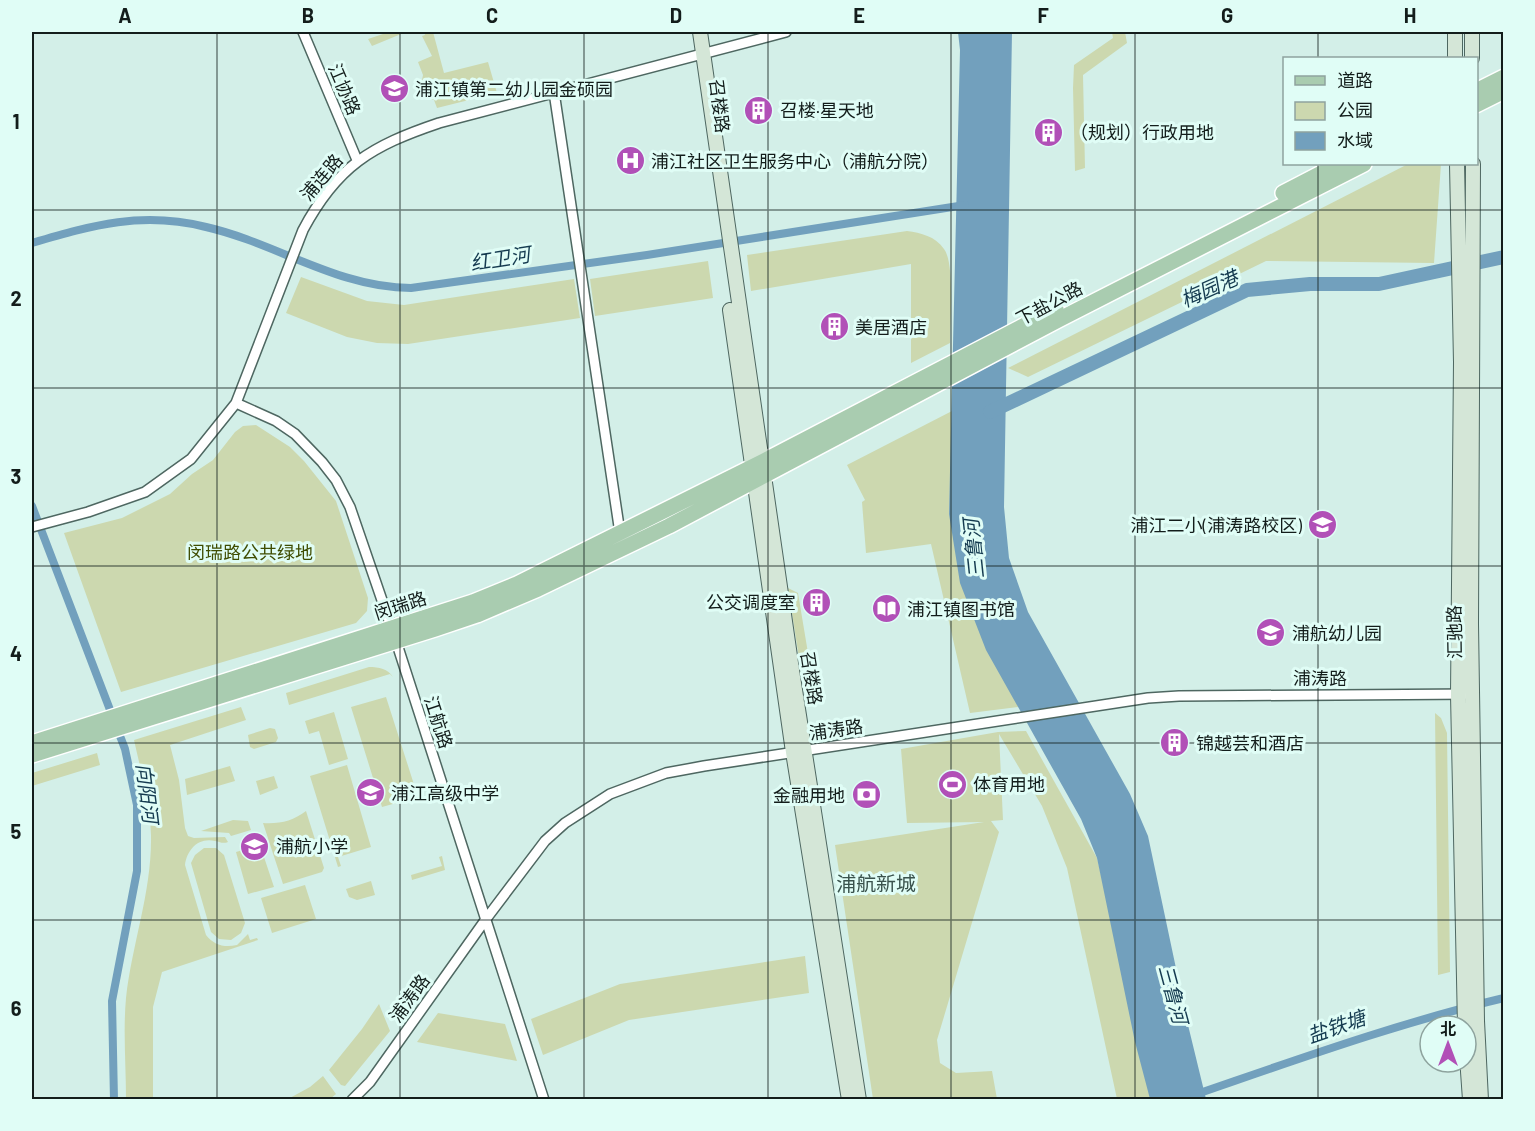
<svg xmlns="http://www.w3.org/2000/svg" width="1535" height="1131" font-family="Barlow,'Noto Sans SC',sans-serif">
	<style>
		.green { fill: #ccd8af }
		.water { fill: #72a0bd }
		.lines { fill: none; stroke-linecap: round; stroke-linejoin: round }
		.canal { stroke: #72a0bd; stroke-width: 8 }
		.river { stroke: #72a0bd; stroke-width: 14 }
		.street-casing { stroke: #4e6761; stroke-width: 12 }
		.secondary-casing { stroke: #4e6761; stroke-width: 16 }
		.primary-casing { stroke: #fff; stroke-width: 18 }
		.street { stroke: #fff; stroke-width: 9 }
		.secondary { stroke: #d4e6d7; stroke-width: 14 }
		.primary { stroke: #a9ccb0; stroke-width: 15 }
		.grid { fill: none; stroke: #131d1b; stroke-width: 1.5; stroke-opacity: 0.55 }
		.labels { text-anchor: middle; dominant-baseline: central; stroke-width: 6; stroke-linejoin: round; paint-order: stroke }
		.street-label { font-size: 18px; fill: #131d1b; stroke: #e0fdf6 }
		.poi-label { font-size: 18px; fill: #131d1b; stroke: #e0fdf6; text-anchor: start }
		.park-label { font-size: 18px; fill: #3e4c00; stroke: #e0fdf6 }
		.water-label { font-size: 20px; font-style: italic; fill: #153b50; stroke: #e0fdf6 }
		.neighbourhood-label { font-size: 20px; fill: #3a534d; stroke: #e0fdf6 }
		.neatline { fill: none; stroke: #131d1b; stroke-width: 2 }
		.grid-label { font-size: 20px; text-anchor: middle; font-weight: bold; fill: #131d1b }
	</style>
	<rect width="100%" height="100%" fill="#d3efe8"/>
	<path class="green" d="M 389,32 L 414,32 L 407,34 L 406,32 L 372,46 L 368,39 Z
		M 424,32 L 433,32 L 444,73 L 488,62 L 497,93 L 437,108 L 434,100 L 422,97 L 417,86 L 421,85 L 423,75 L 418,62 L 432,56 L 422,36 L 425,35 Z
		M 1112,32 L 1125,32 L 1127,43 L 1083,75 L 1085,168 L 1075,171 L 1073,88 L 1074,65 L 1113,38 Z
		M 1408,164 L 1441,164 L 1434,263 L 1266,261 L 1028,377 L 1008,368 Z
		M 907,231 C 921,233 935,236 944,249 C 955,263 950,323 950,343 L 911,363 L 911,264 L 751,291 L 747,255 Z
		M 708,261 L 713,298 L 595,316 L 590,279 Z
		M 301,277 L 367,301 L 404,305 L 574,279 L 580,318 L 408,344 L 377,343 L 347,337 L 286,313 Z
		M 952,411 L 1049,703 L 970,713 L 931,544 L 866,553 L 862,502 L 865,500 L 847,465 Z
		M 256,425 L 290,447 L 304,461 L 336,501 L 368,598 L 367,611 L 356,623 L 121,692 L 64,533 L 122,518 L 170,494 L 192,474 L 213,460 L 235,432 L 243,426 Z
		M 788,588 L 798,593 L 808,653 L 808,659 L 800,664 Z
		M 369,667 C 379,667 388,669 393,677 L 390,674 L 289,705 L 286,693 Z
		M 386,697 L 418,797 L 382,807 L 351,707 Z
		M 241,707 L 246,720 L 170,745 L 179,780 L 185,828 L 188,836 L 194,838 L 225,837 L 228,842 C 222,844 221,842 215,841 C 198,837 187,850 185,865 L 206,935 C 214,945 224,948 237,945 L 248,934 L 250,940 L 257,938 L 258,940 L 162,972 L 153,1007 L 153,1099 L 126,1099 C 126,1066 123,1031 126,998 C 132,943 152,892 151,835 C 150,802 141,772 134,740 Z
		M 334,712 L 348,759 L 329,765 L 319,731 L 309,734 L 305,721 Z
		M 1435,713 L 1441,718 L 1447,733 L 1450,972 L 1438,975 Z
		M 270,728 L 275,729 L 278,738 L 276,742 L 254,749 L 250,747 L 248,735 Z
		M 1026,731 L 1097,858 L 1154,1099 L 1117,1099 L 1067,868 L 1042,806 L 999,734 L 1003,820 L 991,821 L 999,832 L 937,1040 L 940,1063 L 956,1073 L 992,1071 L 997,1099 L 873,1099 L 835,845 L 984,822 L 907,823 L 901,749 L 998,732 Z
		M 97,753 L 100,765 L 32,786 L 32,773 Z
		M 347,765 L 371,847 L 338,857 L 341,866 L 338,867 L 310,776 Z
		M 230,766 L 235,781 L 187,795 L 185,779 Z
		M 274,776 L 278,788 L 260,795 L 256,781 Z
		M 306,811 L 324,868 L 322,872 L 283,884 L 263,823 C 280,824 293,821 306,811 Z
		M 233,820 L 248,821 L 251,830 L 231,836 L 229,833 L 201,831 Z
		M 260,845 L 274,887 L 248,894 L 236,852 Z
		M 204,848 L 216,848 L 224,855 L 245,923 L 241,933 L 231,940 L 219,939 L 211,932 L 191,863 L 195,855 Z
		M 442,856 L 445,870 L 412,880 L 411,875 L 442,866 L 439,857 Z
		M 371,881 L 375,895 L 357,900 L 349,897 L 346,889 Z
		M 305,885 L 316,919 L 272,933 L 261,898 Z
		M 805,956 L 809,993 L 629,1020 L 543,1055 L 531,1019 L 620,984 Z
		M 379,1004 L 390,1031 L 345,1086 L 341,1085 L 329,1070 L 362,1029 Z
		M 438,1013 L 505,1024 L 517,1061 L 417,1042 Z
		M 323,1076 L 336,1094 L 330,1099 L 288,1099 L 310,1087 Z"/>
	<path class="water" d="M 958,32 L 1012,32 L 1004,507 L 1009,558 L 1028,612 L 1130,794 L 1148,836 L 1188,1025 L 1206,1099 L 1150,1099 L 1135,1042 L 1097,858 L 1081,819 L 986,650 L 960,583 L 949,514 L 960,50 Z"/>
	<g class="lines">
		<path class="canal" d="M 32,243 C 93,225 142,211 206,227 C 276,243 338,288 411,288 L 647,255 L 965,205
			M 32,506 L 125,749 L 137,805 L 137,871 L 112,1001 L 114,1100
			M 1194,1095 C 1296,1060 1398,1023 1504,998"/>
		<path class="river" d="M 990,412 L 1247,290 L 1310,284 L 1379,284 L 1504,257"/>
		<defs>
			<path id="street" d="M 303,32 L 357,160
				M 554,92 L 620,533
				M 236,403 L 276,421 L 295,434 L 322,462 L 336,480 L 350,507 L 396,641 L 544,1100
				M 32,527 L 88,512 L 145,492 L 191,459 L 236,403 L 303,230 C 337,166 371,146 439,123 L 786,32
				M 352,1100 L 370,1082 L 486,919 L 545,841 L 565,823 L 610,794 L 666,773 L 704,766 L 1148,698 L 1179,696 L 1473,694"/>
			<path id="secondary" d="M 700,32 L 793,677 L 859,1100
				M 1455,32 L 1455,58
				M 1472,32 L 1472,58
				M 1457,164 L 1461,362 L 1458,695 L 1465,1026
				M 1473,164 L 1471,624 L 1477,1021 L 1481,1100
				M 730,310 L 793,752 L 849,1100
				M 1466,1043 L 1470,1100"/>
			<path id="primary" d="M 1476,91 L 1504,77
				M 1476,105 L 1504,91
				M 1283,193 L 1339,164
				M 32,743 L 473,602 L 517,584 L 762,462 L 1056,309
				M 32,755 L 435,629 L 477,615 L 538,589 L 669,526 L 1060,319 L 1364,164"/>
		</defs>
		<use href="#street" class="street-casing"/>
		<use href="#secondary" class="secondary-casing"/>
		<use href="#primary" class="primary-casing"/>
		<use href="#street" class="street"/>
		<use href="#secondary" class="secondary"/>
		<use href="#primary" class="primary"/>
	</g>
	<path class="grid" d="M 217,32 L 217,1100M 400,32 L 400,1100M 584,32 L 584,1100M 768,32 L 768,1100M 951,32 L 951,1100M 1135,32 L 1135,1100M 1318,32 L 1318,58M 1318,164 L 1318,1100M 32,210 L 1504,210M 32,388 L 1504,388M 32,566 L 1504,566M 32,743 L 1504,743M 32,920 L 1504,920"/>
	<defs>
		<symbol id="school-disc" viewBox="-11 -11 22 22"><circle r="9.5" fill="#b150b7" stroke="#e0fdf6"/><path d="M0-5L7-2L0 1L-7-2ZM-4 1L0 2.5L4 1V4Q0 6-4 4Z" fill="#fff"/></symbol>
		<symbol id="building-disc" viewBox="-11 -11 22 22"><circle r="9.5" fill="#b150b7" stroke="#e0fdf6"/><path d="M-4-6H4V6H1V3H-1V6H-4ZM-2.5-4.3h1.7v1.8h-1.7ZM.8-4.3h1.7v1.8H.8ZM-2.5-1h1.7V.8h-1.7ZM.8-1h1.7V.8H.8Z" fill="#fff"/></symbol>
		<symbol id="hospital-disc" viewBox="-11 -11 22 22"><circle r="9.5" fill="#b150b7" stroke="#e0fdf6"/><path d="M-5-5h3v3.5h4V-5h3V5h-3V1.5h-4V5h-3Z" fill="#fff"/></symbol>
		<symbol id="library-disc" viewBox="-11 -11 22 22"><circle r="9.5" fill="#b150b7" stroke="#e0fdf6"/><path d="M-6-4Q-3-5.5-.7-3.5V5Q-3 3-6 4ZM6-4Q3-5.5 .7-3.5V5Q3 3 6 4Z" fill="#fff"/></symbol>
		<symbol id="stadium-disc" viewBox="-11 -11 22 22"><circle r="9.5" fill="#b150b7" stroke="#e0fdf6"/><path d="M0-5a6.5 5 0 1 0 0 10a6.5 5 0 1 0 0-10ZM-3.5-1.8h7v3.6h-7Z" fill="#fff"/></symbol>
		<symbol id="bank-disc" viewBox="-11 -11 22 22"><circle r="9.5" fill="#b150b7" stroke="#e0fdf6"/><path d="M-6-4H6V4H-6ZM0-2.3a2.3 2.3 0 1 0 0 4.6a2.3 2.3 0 1 0 0-4.6Z" fill="#fff"/></symbol>
	</defs>
	<g fill-rule="evenodd">
		<use href="#school-disc" x="378" y="72" width="33" height="33"/>
		<use href="#building-disc" x="742" y="94" width="33" height="33"/>
		<use href="#building-disc" x="1032" y="116" width="33" height="33"/>
		<use href="#hospital-disc" x="614" y="144" width="33" height="33"/>
		<use href="#building-disc" x="818" y="310" width="33" height="33"/>
		<use href="#school-disc" x="1306" y="508" width="33" height="33"/>
		<use href="#building-disc" x="800" y="586" width="33" height="33"/>
		<use href="#library-disc" x="870" y="592" width="33" height="33"/>
		<use href="#school-disc" x="1254" y="616" width="33" height="33"/>
		<use href="#building-disc" x="1158" y="726" width="33" height="33"/>
		<use href="#stadium-disc" x="936" y="768" width="33" height="33"/>
		<use href="#school-disc" x="354" y="776" width="33" height="33"/>
		<use href="#bank-disc" x="850" y="778" width="33" height="33"/>
		<use href="#school-disc" x="238" y="830" width="33" height="33"/>
	</g>
	<g class="labels">
		<g class="street-label">
			<text transform="translate(345 89) rotate(67)">江协路</text>
			<text transform="translate(720 106) rotate(83)">召楼路</text>
			<text transform="translate(321 177) rotate(-50)">浦连路</text>
			<text transform="translate(1049 303) rotate(-28)">下盐公路</text>
			<text transform="translate(400 605) rotate(-18)">闵瑞路</text>
			<text transform="translate(1454 632) rotate(-91)">汇驰路</text>
			<text transform="translate(812 678) rotate(81)">召楼路</text>
			<text x="1320" y="678">浦涛路</text>
			<text transform="translate(439 722) rotate(72)">江航路</text>
			<text transform="translate(836 729) rotate(-8)">浦涛路</text>
			<text transform="translate(409 998) rotate(-54)">浦涛路</text>
		</g>
		<g class="poi-label">
			<text x="415" y="89">浦江镇第二幼儿园金硕园</text>
			<text x="780" y="110">召楼·星天地</text>
			<text x="1070" y="132">（规划）行政用地</text>
			<text x="651" y="161">浦江社区卫生服务中心（浦航分院）</text>
			<text x="855" y="327">美居酒店</text>
			<text x="1302" y="525" text-anchor="end">浦江二小(浦涛路校区)</text>
			<text x="796" y="602" text-anchor="end">公交调度室</text>
			<text x="907" y="609">浦江镇图书馆</text>
			<text x="1292" y="633">浦航幼儿园</text>
			<text x="1196" y="743">锦越芸和酒店</text>
			<text x="973" y="784">体育用地</text>
			<text x="391" y="793">浦江高级中学</text>
			<text x="845" y="795" text-anchor="end">金融用地</text>
			<text x="276" y="846">浦航小学</text>
		</g>
		<g class="park-label">
			<text x="250" y="552">闵瑞路公共绿地</text>
		</g>
		<g class="water-label">
			<text transform="translate(500 258) rotate(-9)">红卫河</text>
			<text transform="translate(1209 288) rotate(-24)">梅园港</text>
			<text transform="translate(973 549) rotate(-96)">三鲁河</text>
			<text transform="translate(148 793) rotate(83)">向阳河</text>
			<text transform="translate(1174 994) rotate(75)">三鲁河</text>
			<text transform="translate(1336 1026) rotate(-19)">盐铁塘</text>
		</g>
		<g class="neighbourhood-label">
			<text x="876" y="883">浦航新城</text>
		</g>
	</g>
	<rect width="1535" height="1131" fill="none" stroke="#e0fdf6" stroke-width="66"/>
	<rect x="1283" y="57" width="195" height="108" fill="#e0fdf6" stroke="#8ea39e" stroke-width="1.5"/>
	<rect x="1295" y="76" width="30" height="9" fill="#a9ccb0" stroke="#8ea39e" stroke-width="1.5"/>
	<text x="1337" y="87" font-size="18" fill="#131d1b">道路</text>
	<rect x="1295" y="102" width="30" height="18" fill="#ccd8af" stroke="#8ea39e" stroke-width="1.5"/>
	<text x="1337" y="117" font-size="18" fill="#131d1b">公园</text>
	<rect x="1295" y="132" width="30" height="18" fill="#72a0bd" stroke="#8ea39e" stroke-width="1.5"/>
	<text x="1337" y="147" font-size="18" fill="#131d1b">水域</text>
	<g transform="translate(1448 1044)"><circle r="28" fill="#e0fdf6" stroke="#8ea39e" stroke-width="1.5"/>
	<path d="M0-4.5L10 22L0 15L-10 22Z" fill="#b150b7"/>
	<text y="-9" font-size="16" font-weight="bold" text-anchor="middle" fill="#131d1b">北</text>
	</g>
	<rect x="33" y="33" width="1469" height="1065" class="neatline"/>
	<g class="grid-label">
		<text x="125" y="23">A</text>
		<text x="308" y="23">B</text>
		<text x="492" y="23">C</text>
		<text x="676" y="23">D</text>
		<text x="859" y="23">E</text>
		<text x="1043" y="23">F</text>
		<text x="1227" y="23">G</text>
		<text x="1410" y="23">H</text>
		<text x="16" y="129">1</text>
		<text x="16" y="306">2</text>
		<text x="16" y="484">3</text>
		<text x="16" y="661">4</text>
		<text x="16" y="839">5</text>
		<text x="16" y="1016">6</text>
	</g>
</svg>
